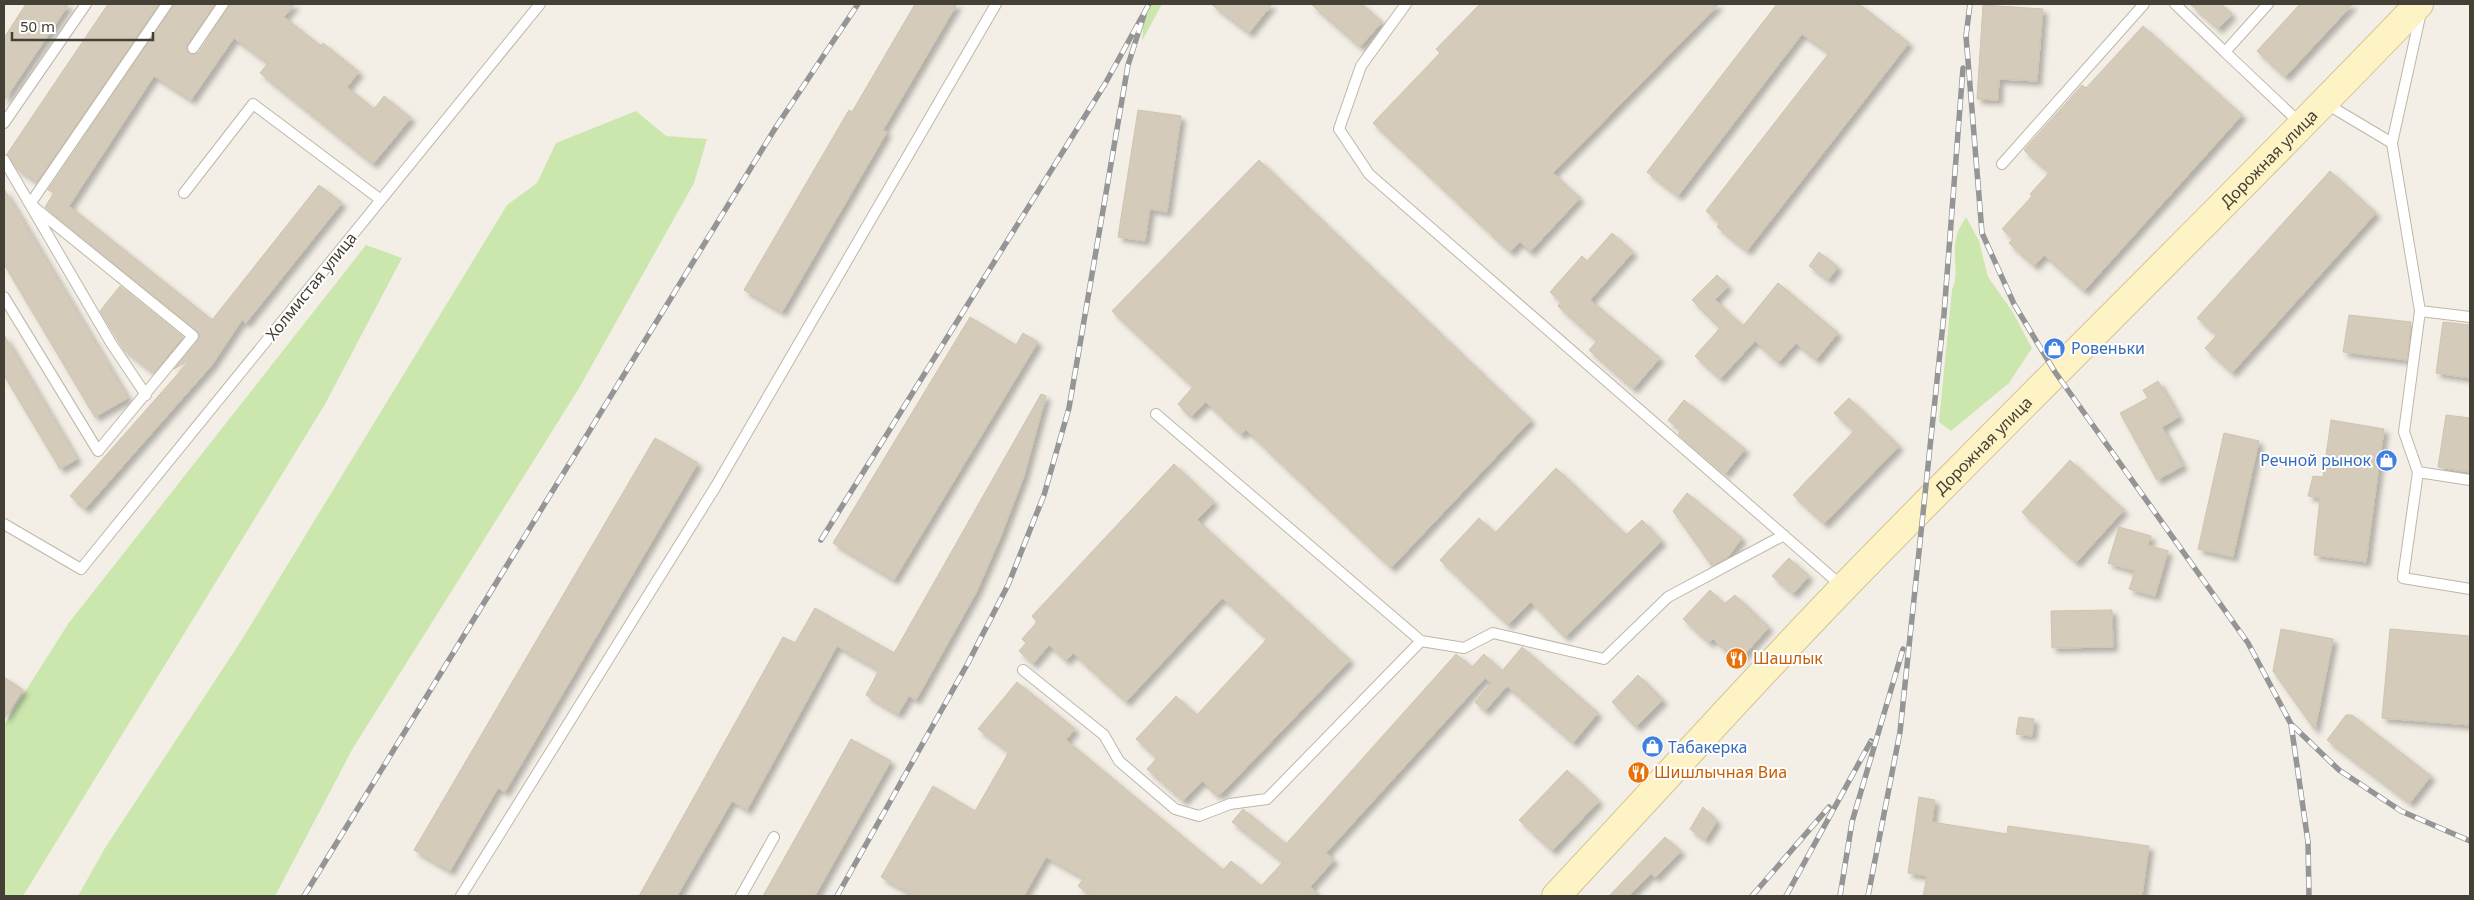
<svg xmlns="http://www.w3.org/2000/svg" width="2474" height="900" font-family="'Noto Sans',sans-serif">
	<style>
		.green { fill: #cbe7ae }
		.building { fill: #d4cbbb; stroke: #cfc4ae; filter: url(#shadow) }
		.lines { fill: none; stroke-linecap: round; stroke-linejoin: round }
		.lane-casing { stroke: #beb7a8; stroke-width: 12 }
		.secondary-casing { stroke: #d2c496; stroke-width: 30 }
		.lane { stroke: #fff; stroke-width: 10 }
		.secondary { stroke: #fef3c4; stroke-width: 28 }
		.rail-casing { stroke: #959595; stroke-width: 5.5 }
		.rail { stroke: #fff; stroke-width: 4; stroke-dasharray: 11; stroke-linecap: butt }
		.labels { text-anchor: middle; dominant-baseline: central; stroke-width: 4; stroke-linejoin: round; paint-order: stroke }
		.street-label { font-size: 16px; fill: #454035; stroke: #fff }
		.shop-label { font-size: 16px; fill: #366cbe; stroke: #fff; text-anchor: start }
		.food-label { font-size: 16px; fill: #c56008; stroke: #fff; text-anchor: start }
	</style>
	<defs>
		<filter id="shadow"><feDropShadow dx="4.5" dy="4.5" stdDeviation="2.5" flood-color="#0004"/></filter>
	</defs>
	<rect width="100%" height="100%" fill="#f3efe6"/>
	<path class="green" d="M 1149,4 L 1162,4 L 1142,41 L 1144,15 Z
		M 636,111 L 666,136 L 707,139 L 694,183 L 578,390 L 353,748 L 275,896 L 78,896 L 105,848 L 241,641 L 507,205 L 537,183 L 556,143 Z
		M 1966,217 L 1979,241 L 1988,277 L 2012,311 L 2032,348 L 2009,383 L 1951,431 L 1939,422 L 1952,290 C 1960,271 1951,254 1957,235 C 1958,229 1963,223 1966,217 Z
		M 366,245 L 402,258 L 324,406 L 23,896 L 4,896 L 4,725 L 68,624 Z"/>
	<path class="building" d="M 26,4 L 69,4 L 4,101 L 4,38 Z
		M 108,4 L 159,4 L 37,182 L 17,169 L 7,154 Z
		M 174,4 L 215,4 L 187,45 L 187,51 L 193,55 L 199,52 L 230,4 L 295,4 L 284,17 L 321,46 L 323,43 L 359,72 L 347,87 L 374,109 L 384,96 L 411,118 L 373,164 L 260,73 L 268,63 L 234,38 L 191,100 L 154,76 L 69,206 L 212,320 L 319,185 L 342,203 L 246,323 L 242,320 L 212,365 L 85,509 L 70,496 L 191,359 L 174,369 L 198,340 L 200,334 L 45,207 L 54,193 L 48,190 Z
		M 915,4 L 957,4 L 883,130 L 887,132 L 782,312 L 744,290 L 849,110 L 852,112 Z
		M 1211,4 L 1272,4 L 1249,33 Z
		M 1311,4 L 1362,4 L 1382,22 L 1360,47 Z
		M 1480,4 L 1719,4 L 1553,173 L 1580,198 L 1530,252 L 1520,242 L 1510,252 L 1373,123 L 1440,53 L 1436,49 Z
		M 1777,4 L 1859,4 L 1909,43 L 1747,251 L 1717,227 L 1720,223 L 1706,211 L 1829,53 L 1802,34 L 1678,196 L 1647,172 Z
		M 2190,4 L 2221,4 L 2232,14 L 2218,29 Z
		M 2300,4 L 2353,4 L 2285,77 L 2257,51 Z
		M 1983,5 L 2043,9 L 2037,81 L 1999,79 L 1998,100 L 1977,99 Z
		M 2143,26 L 2242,115 L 2084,291 L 2044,255 L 2034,266 L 2009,243 L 2013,239 L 2002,229 L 2032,196 L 2030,194 L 2049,173 L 2024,150 L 2082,85 L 2086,88 Z
		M 1138,110 L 1181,116 L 1167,212 L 1150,209 L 1145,241 L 1118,237 Z
		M 1259,160 L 1531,420 L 1391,568 L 1246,430 L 1241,435 L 1206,402 L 1191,417 L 1178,404 L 1193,387 L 1112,311 Z
		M 2330,171 L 2376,213 L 2232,373 L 2205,348 L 2217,335 L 2197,318 Z
		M 4,189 L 128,398 L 95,417 L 4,264 Z
		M 1612,233 L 1633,252 L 1590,300 L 1660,358 L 1633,389 L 1589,350 L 1597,341 L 1558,306 L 1561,302 L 1550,292 L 1582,256 L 1587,261 Z
		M 1819,252 L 1838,267 L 1828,280 L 1809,266 Z
		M 1717,275 L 1728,286 L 1715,300 L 1743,326 L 1778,283 L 1838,333 L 1816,360 L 1796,343 L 1778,363 L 1755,341 L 1720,379 L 1695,356 L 1720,328 L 1692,300 Z
		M 120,286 L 183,337 L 154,373 L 124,350 L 100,311 Z
		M 2349,315 L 2411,322 L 2407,360 L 2343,352 Z
		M 970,317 L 1016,345 L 1023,333 L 1038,342 L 894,580 L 833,543 Z
		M 2443,322 L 2470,325 L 2470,378 L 2436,373 Z
		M 4,335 L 77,459 L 60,469 L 4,375 Z
		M 2158,381 L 2179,417 L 2162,427 L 2183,466 L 2157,480 L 2120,413 L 2148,398 L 2143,390 Z
		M 1041,394 L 1046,396 L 1024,476 L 1001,536 L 976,593 L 916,700 L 909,696 L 898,714 L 866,695 L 879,670 L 837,646 L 747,810 L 732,801 L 677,896 L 639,896 L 783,637 L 795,643 L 815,608 L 894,653 Z
		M 1849,398 L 1899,446 L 1824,524 L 1793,495 L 1854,431 L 1834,413 Z
		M 1684,400 L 1745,449 L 1725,474 L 1678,434 L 1681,431 L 1668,420 Z
		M 2446,415 L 2470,418 L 2470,472 L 2438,467 Z
		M 2331,420 L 2384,429 L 2366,562 L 2314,555 L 2320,498 L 2308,496 L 2313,476 L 2323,477 Z
		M 2224,433 L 2259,441 L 2233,557 L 2198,549 Z
		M 655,438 L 698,463 L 505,792 L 498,788 L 450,871 L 414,850 Z
		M 2070,460 L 2124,510 L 2076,563 L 2022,512 Z
		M 1174,464 L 1214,502 L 1197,520 L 1350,660 L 1221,794 L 1215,794 L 1202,781 L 1183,801 L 1147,769 L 1157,758 L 1136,739 L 1176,696 L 1197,715 L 1267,639 L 1222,598 L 1126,702 L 1073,653 L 1066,661 L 1049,645 L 1033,664 L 1019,651 L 1026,643 L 1022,639 L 1037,622 L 1032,616 Z
		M 1556,468 L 1626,535 L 1642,520 L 1662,541 L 1565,637 L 1531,602 L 1508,625 L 1440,560 L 1479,518 L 1495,533 Z
		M 1687,493 L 1742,538 L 1728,557 L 1712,566 L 1673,511 Z
		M 2119,527 L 2151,536 L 2148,545 L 2168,551 L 2155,596 L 2129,589 L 2135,571 L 2108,563 Z
		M 1789,558 L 1809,576 L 1793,594 L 1772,576 Z
		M 1710,590 L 1724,604 L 1735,595 L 1769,627 L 1738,662 L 1713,639 L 1709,643 L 1683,619 Z
		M 2112,610 L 2113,647 L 2052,648 L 2051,611 Z
		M 2281,629 L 2333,639 L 2315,730 L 2273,671 Z
		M 2390,629 L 2470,636 L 2470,725 L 2382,718 Z
		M 1522,647 L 1598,713 L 1573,743 L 1507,686 L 1485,711 L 1475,702 L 1491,683 L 1485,678 L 1326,853 L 1334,860 L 1310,887 L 1320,896 L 1091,896 L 1078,886 L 1084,878 L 1046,857 L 1024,896 L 915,896 L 881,877 L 933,786 L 975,811 L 1009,752 L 978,729 L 1017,682 L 1075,729 L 1066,740 L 1223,870 L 1231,861 L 1261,886 L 1283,862 L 1232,822 L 1243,809 L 1286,844 L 1456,654 L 1472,667 L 1484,654 L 1502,671 Z
		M 1638,675 L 1663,700 L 1636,727 L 1612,702 Z
		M 4,677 L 23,690 L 4,719 Z
		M 2346,715 L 2352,715 L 2431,776 L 2410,803 L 2327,740 Z
		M 2019,717 L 2034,719 L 2032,736 L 2016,734 Z
		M 851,739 L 891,761 L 815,896 L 763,896 Z
		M 1567,770 L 1599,801 L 1552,851 L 1519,820 Z
		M 1919,797 L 1935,800 L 1932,822 L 2007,834 L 2008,826 L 2149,846 L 2142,896 L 1923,896 L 1927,876 L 1908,873 Z
		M 1703,807 L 1717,821 L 1705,840 L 1690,829 Z
		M 1665,837 L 1681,851 L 1655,878 L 1651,874 L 1629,896 L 1609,896 Z"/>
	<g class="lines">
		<defs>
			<path id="lane" d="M 1406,4 L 1361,66 L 1339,129 L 1369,174 L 1843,587
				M 2175,4 L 2225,52
				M 2268,4 L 2225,52 L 2301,124
				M 193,48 L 223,4
				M 2325,103 L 2392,143 L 2420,311 L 2404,432 L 2418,472 L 2403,578 L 2470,589
				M 4,123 L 86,4
				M 2392,143 L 2421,12
				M 4,160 L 111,343 L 146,395
				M 2002,164 L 2144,4
				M 184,193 L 253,104 L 381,200
				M 4,297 L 98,451 L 193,336 L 30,204 L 167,4
				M 2420,311 L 2470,317
				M 1156,414 L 1421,641 L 1464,648 L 1493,633 L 1604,659 L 1668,597 L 1784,535
				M 2418,472 L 2470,480
				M 4,524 L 81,569 L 540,4
				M 1023,670 L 1104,735 L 1119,761 L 1175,809 L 1199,816 L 1230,804 L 1267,799 L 1421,641
				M 461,896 L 716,486 L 996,4
				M 741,896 L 774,837"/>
			<g id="secondary">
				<path id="s1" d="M 1556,896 C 1653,793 1747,687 1845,586 C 2035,390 2231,201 2419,4"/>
			</g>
		</defs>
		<use href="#lane" class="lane-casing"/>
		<use href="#secondary" class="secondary-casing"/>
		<use href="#lane" class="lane"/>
		<use href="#secondary" class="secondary"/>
		<defs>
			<path id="rail" d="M 1970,4 L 1966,36 L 1982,233 L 2014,304 L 2055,372 L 2248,643 L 2291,724 L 2339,770 L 2401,811 L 2470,841
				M 821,540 L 1105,84 L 1149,4
				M 2291,724 L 2308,842 L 2309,896
				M 304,896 L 776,127 L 858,4
				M 837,896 L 968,663 L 1008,585 L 1044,495 L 1069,408 L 1128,65 L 1144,15
				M 1752,896 L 1829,807
				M 1786,896 L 1871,741
				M 1840,896 L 1852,822 L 1903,649
				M 1868,896 L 1900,732 L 1944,314 L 1963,68"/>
		</defs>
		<use href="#rail" class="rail-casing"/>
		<use href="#rail" class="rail"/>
	</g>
	<defs>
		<symbol id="shop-disc" viewBox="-11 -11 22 22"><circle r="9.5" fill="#3f7fe0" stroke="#fff"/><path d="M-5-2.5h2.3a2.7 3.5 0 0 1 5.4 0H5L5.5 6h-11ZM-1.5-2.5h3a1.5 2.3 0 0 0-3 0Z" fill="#fff"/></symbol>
		<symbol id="restaurant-disc" viewBox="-11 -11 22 22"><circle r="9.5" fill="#e8710a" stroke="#fff"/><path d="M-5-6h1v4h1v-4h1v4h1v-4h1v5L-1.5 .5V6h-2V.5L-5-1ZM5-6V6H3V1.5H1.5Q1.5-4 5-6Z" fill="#fff"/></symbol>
	</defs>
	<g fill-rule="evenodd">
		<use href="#shop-disc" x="2042" y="336" width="25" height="25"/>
		<use href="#shop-disc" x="2374" y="448" width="25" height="25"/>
		<use href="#restaurant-disc" x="1724" y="646" width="25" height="25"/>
		<use href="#shop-disc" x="1640" y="734" width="25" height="25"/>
		<use href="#restaurant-disc" x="1626" y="760" width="25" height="25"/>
	</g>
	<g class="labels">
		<g class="street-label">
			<text stroke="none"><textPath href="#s1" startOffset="1026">Дорожная улица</textPath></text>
			<text transform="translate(311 286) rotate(-51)">Холмистая улица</text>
			<text stroke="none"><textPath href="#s1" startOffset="621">Дорожная улица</textPath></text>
		</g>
		<g class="shop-label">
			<text x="2071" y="348">Ровеньки</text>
			<text x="2371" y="460" text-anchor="end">Речной рынок</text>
			<text x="1668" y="747">Табакерка</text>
		</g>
		<g class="food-label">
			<text x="1753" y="658">Шашлык</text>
			<text x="1654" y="772">Шишлычная Виа</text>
		</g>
	</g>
	<rect width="2474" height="900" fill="none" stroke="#454035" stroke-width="10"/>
	<path d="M12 32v8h141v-8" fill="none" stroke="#454035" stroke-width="2.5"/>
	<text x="20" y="32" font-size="15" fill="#454035" stroke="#ffffff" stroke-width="4" paint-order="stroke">50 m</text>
</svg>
